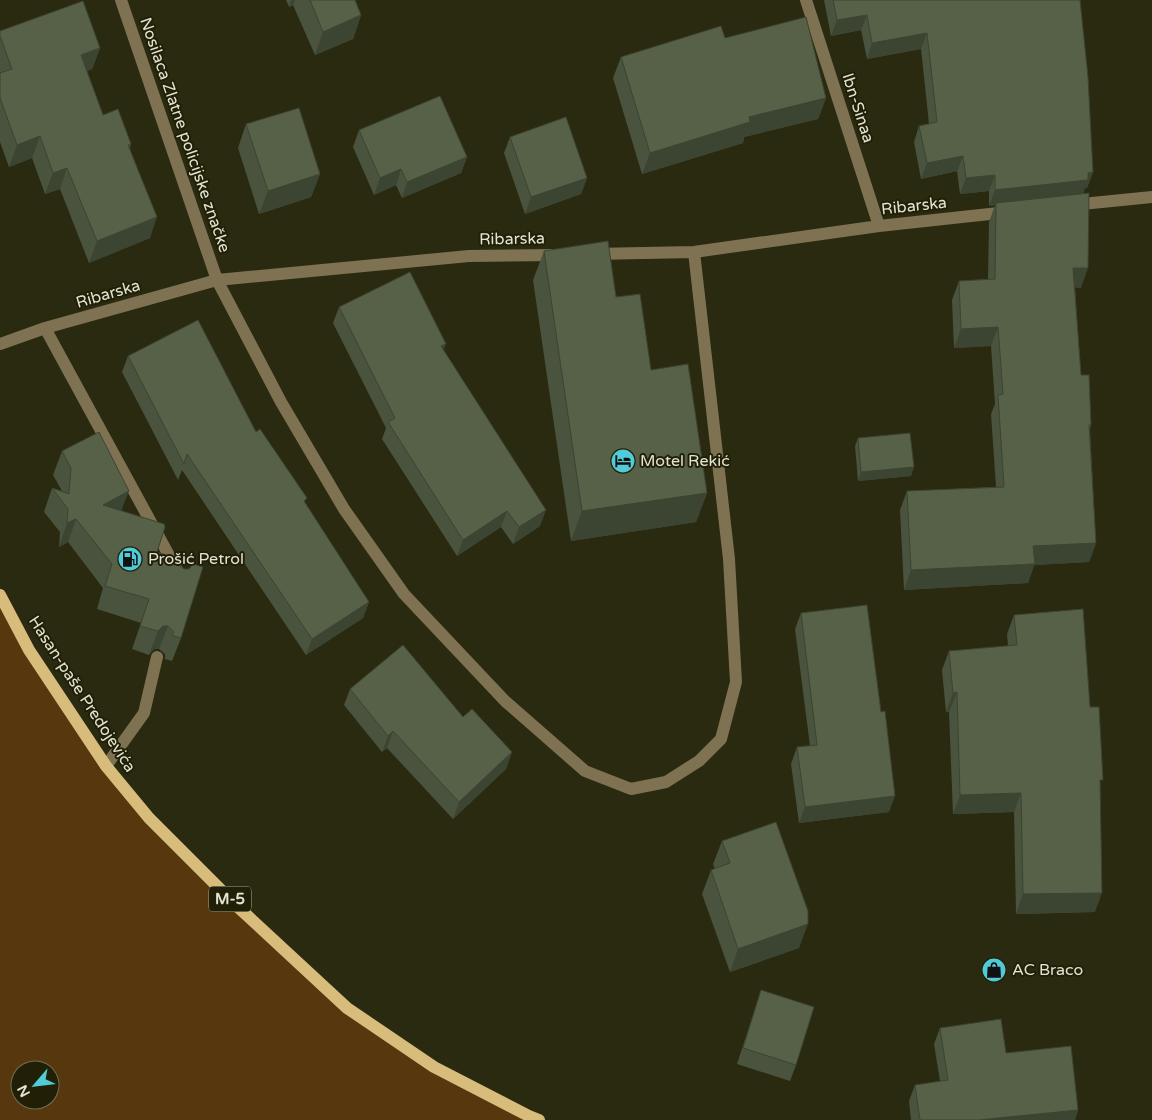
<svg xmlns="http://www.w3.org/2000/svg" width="1152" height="1120" font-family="'Varela Round',sans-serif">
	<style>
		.green { fill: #57370d; fill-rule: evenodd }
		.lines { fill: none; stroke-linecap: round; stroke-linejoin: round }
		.minor { stroke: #7f7253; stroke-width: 12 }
		.major { stroke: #d8bc7b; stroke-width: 12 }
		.wall { fill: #4a533d }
		.shaded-wall { fill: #3c4432 }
		.building { fill: #566147; stroke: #3c4432 }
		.labels { text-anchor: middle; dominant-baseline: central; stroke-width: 4; stroke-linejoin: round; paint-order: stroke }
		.shield { fill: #212006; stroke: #a9a896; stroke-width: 1 }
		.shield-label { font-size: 15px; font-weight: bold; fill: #e3e3d4 }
		.street-label { font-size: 16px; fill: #e3e3d4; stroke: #212006 }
		.poi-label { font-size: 16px; fill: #e3e3d4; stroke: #212006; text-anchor: start }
	</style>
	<rect width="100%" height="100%" fill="#2a2a10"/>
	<path class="green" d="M 0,595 L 29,650 L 149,818 L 347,1008 L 434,1067 L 539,1120 L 0,1120 ZM 20,1070 L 50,1070 L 50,1100 L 20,1100 Z"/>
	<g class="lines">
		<path class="minor" d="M 121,0 L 217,280 L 281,402 L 344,509 L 404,594 L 505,701 L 585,771 L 631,789 L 666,782 L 699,761 L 721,739 L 736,682 L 729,559 L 694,252
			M 806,0 L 879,226
			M 1072,205 L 1152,197
			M 593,254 L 694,252 L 879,226 L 1008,212
			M 45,328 L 177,570
			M 0,344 L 45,328 L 217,280 L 469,256 L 558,255
			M 106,766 L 144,713 L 157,657"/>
		<path class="major" d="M 0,595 L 29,650 L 106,766 L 149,818 L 238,907 L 347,1008 L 434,1067 L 529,1116 L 539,1120"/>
	</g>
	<path class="wall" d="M 286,0 L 355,0 L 361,15 L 353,39 L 315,55 L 293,5 L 289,7 Z
		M 824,0 L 1080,0 L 1093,172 L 1087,188 L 1085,188 L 1083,194 L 1081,288 L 1075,287 L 1081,375 L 1091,425 L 1090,429 L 1096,543 L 1089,562 L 1034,565 L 1028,583 L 904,590 L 900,510 L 907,491 L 996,487 L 991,414 L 995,404 L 991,346 L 954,348 L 952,300 L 959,281 L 988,279 L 989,222 L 995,205 L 989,206 L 989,191 L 960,194 L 957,171 L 921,179 L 914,142 L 919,126 L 929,124 L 921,49 L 867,59 L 861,30 L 831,36 Z
		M 0,31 L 100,48 L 92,69 L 87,71 L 103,115 L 131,144 L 130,148 L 150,238 L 89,263 L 60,189 L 45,194 L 32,158 L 9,167 L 0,142 Z
		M 725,38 L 826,98 L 818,119 L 744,137 L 743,143 L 642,174 L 613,78 L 621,57 Z
		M 246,124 L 320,174 L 311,197 L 259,214 L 238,148 Z
		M 359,130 L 467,157 L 461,173 L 402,198 L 396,185 L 374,195 L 353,147 Z
		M 510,137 L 587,178 L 581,194 L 525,214 L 504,153 Z
		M 544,251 L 651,370 L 707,493 L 696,522 L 571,541 L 533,280 Z
		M 339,307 L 443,350 L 540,526 L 513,544 L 501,527 L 457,556 L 382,439 L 386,428 L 333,323 Z
		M 128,356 L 256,432 L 305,504 L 369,602 L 363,618 L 306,655 L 182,470 L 178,480 L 122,372 Z
		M 858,438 L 911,476 L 858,481 L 855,446 Z
		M 62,451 L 122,511 L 157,552 L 181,638 L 172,661 L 165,659 L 165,654 L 159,649 L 154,649 L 149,655 L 132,649 L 141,623 L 97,609 L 103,588 L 68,542 L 59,547 L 60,532 L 44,512 L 52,488 L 62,491 L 53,475 Z
		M 801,613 L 889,812 L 799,823 L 791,764 L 797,747 L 810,746 L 795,629 Z
		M 1014,615 L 1090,707 L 1100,786 L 1095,912 L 1016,914 L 1014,812 L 953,814 L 949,712 L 946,712 L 942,670 L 949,651 L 1008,646 L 1007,634 Z
		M 350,689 L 463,717 L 512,752 L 506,769 L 453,819 L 387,748 L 382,752 L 344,705 Z
		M 722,841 L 799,948 L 730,972 L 702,894 L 711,870 L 715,869 L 713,864 Z
		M 761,990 L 796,1065 L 790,1081 L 737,1064 Z
		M 940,1028 L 1006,1053 L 1078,1110 L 1075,1120 L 911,1120 L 909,1101 L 915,1085 L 940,1081 L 934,1044 Z"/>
	<path class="shaded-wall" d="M 291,0 L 295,0 L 293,5 L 289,7 Z
		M 361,15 L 353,39 L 315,55 L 323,32 Z
		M 867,15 L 861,30 L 831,36 L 837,20 Z
		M 927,33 L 921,49 L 867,59 L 872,43 Z
		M 100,48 L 92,69 L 73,76 L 81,55 Z
		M 826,98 L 818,119 L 744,137 L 743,143 L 642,174 L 650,153 L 749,117 Z
		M 40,136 L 32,158 L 9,167 L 17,145 Z
		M 963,156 L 957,171 L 921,179 L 927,163 Z
		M 467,157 L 461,173 L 402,198 L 407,182 Z
		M 67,168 L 60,189 L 45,194 L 53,173 Z
		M 401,169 L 396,185 L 374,195 L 380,178 Z
		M 1093,172 L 1087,188 L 1085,188 L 1082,196 L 996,203 L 995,205 L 989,206 L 995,190 L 1088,173 Z
		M 320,174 L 311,197 L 259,214 L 268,191 Z
		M 995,175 L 989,191 L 960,194 L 966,178 Z
		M 587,178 L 581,194 L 525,214 L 531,197 Z
		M 157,217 L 150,238 L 89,263 L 97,241 Z
		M 1073,268 L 1088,268 L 1081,288 L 1066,287 Z
		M 998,327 L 991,346 L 954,348 L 961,329 Z
		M 446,344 L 440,360 L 441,346 Z
		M 914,467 L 911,476 L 858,481 L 861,472 Z
		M 129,491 L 120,514 L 103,505 Z
		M 707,493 L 696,522 L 571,541 L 582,511 Z
		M 546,510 L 540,526 L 513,544 L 519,527 Z
		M 507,511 L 501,527 L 457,556 L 463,540 Z
		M 76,519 L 68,542 L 59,547 L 67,523 Z
		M 1096,543 L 1089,562 L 1034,565 L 1028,583 L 904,590 L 911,570 L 1033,546 Z
		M 369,602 L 363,618 L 306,655 L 312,639 Z
		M 163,626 L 168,626 L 159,649 L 154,649 L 149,655 L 158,631 Z
		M 957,692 L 949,712 L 946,712 L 953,693 Z
		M 393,731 L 387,748 L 382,752 L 388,736 Z
		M 512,752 L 506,769 L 453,819 L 459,802 Z
		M 1021,793 L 1014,812 L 953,814 L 960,795 Z
		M 895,796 L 889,812 L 799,823 L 805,807 Z
		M 1102,893 L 1095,912 L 1016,914 L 1023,894 Z
		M 808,924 L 799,948 L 730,972 L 738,949 Z
		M 1078,1110 L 1075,1120 L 979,1120 Z"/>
	<path class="building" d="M 310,0 L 355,0 L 361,15 L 323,32 Z
		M 833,0 L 1080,0 L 1088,77 L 1093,172 L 1088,173 L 1088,180 L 995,190 L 995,175 L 966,178 L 963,156 L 927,163 L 919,126 L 937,122 L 927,33 L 872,43 L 867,15 L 837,20 Z
		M 83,1 L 100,48 L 81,55 L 103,115 L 118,109 L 131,144 L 128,145 L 157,217 L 97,241 L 67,168 L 53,173 L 40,136 L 17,145 L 0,98 L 0,73 L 12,69 L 0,36 L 0,31 Z
		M 806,17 L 826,98 L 749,117 L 750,122 L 650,153 L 621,57 L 721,26 L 725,38 Z
		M 440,96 L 467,157 L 407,182 L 401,169 L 380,178 L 359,130 Z
		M 299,108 L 320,174 L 268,191 L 246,124 Z
		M 566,117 L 587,178 L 531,197 L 510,137 Z
		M 1089,193 L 1088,268 L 1073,268 L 1081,375 L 1089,375 L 1091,425 L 1089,425 L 1096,543 L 1033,546 L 1035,564 L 911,570 L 907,491 L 1004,487 L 998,395 L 1003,394 L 998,327 L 961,329 L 959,281 L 995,279 L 996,203 Z
		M 608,241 L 616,297 L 640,294 L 651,370 L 688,364 L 707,493 L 582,511 L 544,251 Z
		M 410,272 L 446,344 L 441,346 L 546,510 L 519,527 L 507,511 L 463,540 L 388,422 L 395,418 L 339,307 Z
		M 198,320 L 256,432 L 260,429 L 307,498 L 304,501 L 369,602 L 312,639 L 187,454 L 184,464 L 128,356 Z
		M 99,432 L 129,491 L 103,505 L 164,524 L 165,527 L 157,552 L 178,559 L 178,565 L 184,569 L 189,569 L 193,564 L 203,567 L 181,638 L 173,636 L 173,631 L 168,626 L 163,626 L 158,631 L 140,626 L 149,599 L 105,586 L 112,564 L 76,519 L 67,523 L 68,509 L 52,488 L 69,494 L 71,468 L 62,451 Z
		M 910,433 L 914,467 L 861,472 L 858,438 Z
		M 867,605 L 881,712 L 885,711 L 895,796 L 805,807 L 797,747 L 817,745 L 801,613 Z
		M 1083,609 L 1090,707 L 1099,707 L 1103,780 L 1100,780 L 1102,893 L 1023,894 L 1021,793 L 960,795 L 957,692 L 953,693 L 949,651 L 1017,645 L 1014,615 Z
		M 403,645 L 463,717 L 472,709 L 512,752 L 459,802 L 393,731 L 388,736 L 350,689 Z
		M 776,822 L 808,911 L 808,924 L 738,949 L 711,870 L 730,863 L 722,841 Z
		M 761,990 L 814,1007 L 796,1065 L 743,1048 Z
		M 1001,1019 L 1006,1053 L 1071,1046 L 1078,1110 L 979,1120 L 920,1120 L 915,1085 L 948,1080 L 940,1028 Z"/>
	<defs>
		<symbol id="hotel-disc" viewBox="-11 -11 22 22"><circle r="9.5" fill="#52cbd9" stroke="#212006"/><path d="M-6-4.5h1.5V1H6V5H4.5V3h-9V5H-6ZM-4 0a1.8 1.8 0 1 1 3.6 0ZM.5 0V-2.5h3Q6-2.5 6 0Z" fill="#111"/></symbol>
		<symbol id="fuel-disc" viewBox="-11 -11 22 22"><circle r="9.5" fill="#52cbd9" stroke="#212006"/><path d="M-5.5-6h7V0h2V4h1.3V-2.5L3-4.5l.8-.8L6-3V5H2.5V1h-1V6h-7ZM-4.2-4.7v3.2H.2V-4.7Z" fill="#111"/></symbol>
		<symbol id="shop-disc" viewBox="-11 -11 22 22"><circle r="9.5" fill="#52cbd9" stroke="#212006"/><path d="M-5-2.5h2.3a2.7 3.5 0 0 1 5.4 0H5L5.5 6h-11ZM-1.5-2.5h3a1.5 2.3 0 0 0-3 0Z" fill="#111"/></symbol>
	</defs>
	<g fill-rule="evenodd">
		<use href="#hotel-disc" x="609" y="447" width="28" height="28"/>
		<use href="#fuel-disc" x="116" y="545" width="28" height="28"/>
		<use href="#shop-disc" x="980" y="956" width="28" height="28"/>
	</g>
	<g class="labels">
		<rect class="shield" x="209" y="886.5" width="42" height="25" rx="4"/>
		<g class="shield-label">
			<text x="230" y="899">M-5</text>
		</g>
		<g class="street-label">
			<text transform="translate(858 108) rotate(72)">Ibn-Sinaa</text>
			<text transform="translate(185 135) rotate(71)">Nosilaca Zlatne policijske značke</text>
			<text transform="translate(914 206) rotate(-6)">Ribarska</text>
			<text transform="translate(512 239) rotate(-1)">Ribarska</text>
			<text transform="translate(108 294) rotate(-16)">Ribarska</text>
			<text transform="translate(82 694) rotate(57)">Hasan-paše Predojevića</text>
		</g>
		<g class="poi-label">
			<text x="640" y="461">Motel Rekić</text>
			<text x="148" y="559">Prošić Petrol</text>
			<text x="1012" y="970">AC Braco</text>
		</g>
	</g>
	<g transform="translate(35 1085) rotate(242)"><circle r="24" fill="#212006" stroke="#6f6e58"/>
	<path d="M0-4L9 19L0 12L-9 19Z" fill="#52cbd9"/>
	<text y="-8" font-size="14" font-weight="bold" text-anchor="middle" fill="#e3e3d4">N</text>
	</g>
</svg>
